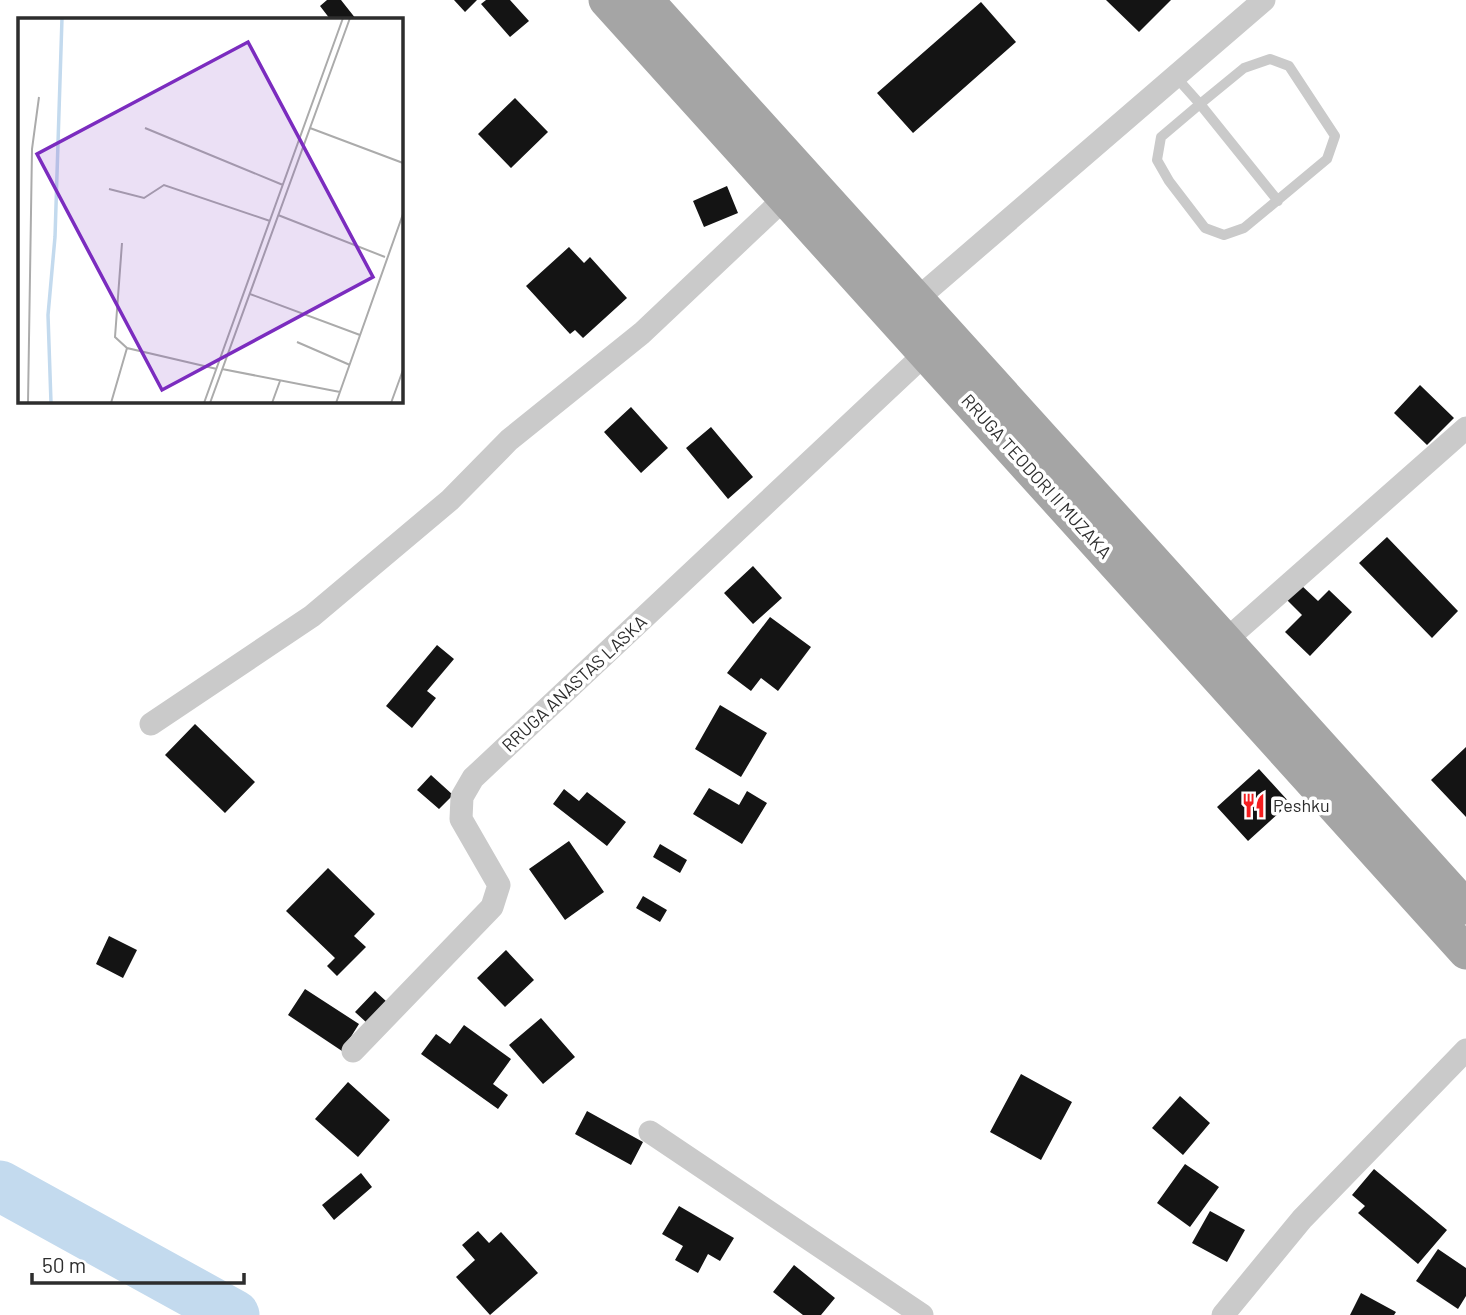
<svg xmlns="http://www.w3.org/2000/svg" width="1466" height="1315" font-family="Barlow,sans-serif">
	<style>
		.lines { fill: none; stroke-linecap: round; stroke-linejoin: round }
		.river { stroke: #c3daee; stroke-width: 51 }
		.building { fill: #141414 }
		.lane { stroke: #cacaca; stroke-width: 10 }
		.street { stroke: #cacaca; stroke-width: 23 }
		.primary { stroke: #a5a5a5; stroke-width: 35 }
		.labels { text-anchor: middle; dominant-baseline: central; stroke-width: 7; stroke-linejoin: round; paint-order: stroke }
		.street-label { font-size: 18px; fill: #2d2d2d; stroke: #fff }
		.poi-label { font-size: 18px; fill: #2d2d2d; stroke: #fff; text-anchor: start }
		.inset-river { fill: none; stroke: #c3daee; stroke-width: 3.5 }
		.inset-road { fill: none; stroke: #ababab; stroke-width: 2 }
		.view { fill: #7b2cbf; fill-opacity: 0.15; stroke: #7b2cbf; stroke-width: 3.5 }
		.inset-edge { fill: none; stroke: #2d2d2d; stroke-width: 3.5 }
	</style>
	<rect width="100%" height="100%" fill="#fff"/>
	<g class="lines">
		<path class="river" d="M 0,1186 L 234,1315"/>
	</g>
	<path class="building" d="M 327,0 L 341,0 L 356,19 L 330,19 L 320,6 Z
		M 454,0 L 477,0 L 465,12 Z
		M 486,0 L 510,0 L 529,21 L 510,37 L 481,4 Z
		M 1106,0 L 1171,0 L 1139,32 Z
		M 981,2 L 1016,42 L 913,133 L 877,93 Z
		M 515,98 L 548,132 L 511,168 L 478,134 Z
		M 727,186 L 738,213 L 704,227 L 693,201 Z
		M 569,247 L 584,263 L 590,257 L 627,298 L 583,338 L 575,330 L 570,334 L 526,286 Z
		M 1420,385 L 1454,418 L 1427,445 L 1394,413 Z
		M 631,407 L 668,448 L 641,473 L 604,432 Z
		M 711,427 L 753,477 L 728,499 L 686,448 Z
		M 1387,537 L 1458,611 L 1432,638 L 1359,563 Z
		M 753,566 L 782,598 L 753,624 L 724,593 Z
		M 1301,585 L 1318,601 L 1329,590 L 1352,612 L 1310,656 L 1285,632 L 1302,615 L 1286,599 Z
		M 770,617 L 811,647 L 778,691 L 761,678 L 751,691 L 727,673 Z
		M 437,645 L 454,659 L 427,691 L 436,698 L 412,728 L 386,706 Z
		M 720,705 L 767,733 L 741,777 L 695,749 Z
		M 195,724 L 255,782 L 225,813 L 165,755 Z
		M 1466,747 L 1466,817 L 1431,780 Z
		M 1259,769 L 1290,803 L 1248,841 L 1217,807 Z
		M 431,775 L 453,795 L 439,809 L 417,790 Z
		M 709,788 L 739,805 L 747,791 L 767,803 L 742,844 L 693,814 Z
		M 564,789 L 579,801 L 587,792 L 626,822 L 607,846 L 553,804 Z
		M 569,841 L 604,892 L 565,920 L 529,869 Z
		M 660,844 L 687,860 L 680,873 L 653,857 Z
		M 328,868 L 375,914 L 354,936 L 366,947 L 337,976 L 327,966 L 335,958 L 286,911 Z
		M 643,896 L 667,910 L 660,922 L 636,908 Z
		M 109,936 L 137,950 L 123,978 L 96,964 Z
		M 506,950 L 534,980 L 505,1007 L 477,978 Z
		M 305,989 L 359,1024 L 342,1051 L 288,1015 Z
		M 375,991 L 387,1002 L 367,1023 L 355,1012 Z
		M 541,1018 L 575,1057 L 543,1084 L 509,1045 Z
		M 464,1025 L 511,1059 L 493,1084 L 508,1095 L 498,1109 L 421,1054 L 436,1034 L 450,1044 Z
		M 1021,1074 L 1072,1102 L 1041,1160 L 990,1132 Z
		M 348,1082 L 390,1120 L 358,1157 L 315,1119 Z
		M 1180,1096 L 1210,1123 L 1183,1155 L 1152,1128 Z
		M 587,1111 L 643,1142 L 631,1165 L 575,1134 Z
		M 1185,1164 L 1219,1187 L 1190,1227 L 1157,1203 Z
		M 1374,1169 L 1447,1230 L 1418,1264 L 1358,1213 L 1365,1206 L 1352,1195 Z
		M 361,1173 L 372,1187 L 334,1220 L 322,1205 Z
		M 679,1206 L 734,1238 L 720,1261 L 708,1254 L 698,1273 L 675,1260 L 683,1246 L 662,1234 Z
		M 1210,1211 L 1245,1230 L 1227,1262 L 1192,1243 Z
		M 478,1231 L 489,1243 L 501,1232 L 538,1273 L 490,1315 L 456,1277 L 475,1260 L 462,1245 Z
		M 1438,1249 L 1466,1268 L 1466,1296 L 1458,1309 L 1416,1281 Z
		M 794,1265 L 835,1298 L 821,1315 L 803,1315 L 773,1292 Z
		M 1361,1293 L 1396,1312 L 1394,1315 L 1350,1315 Z"/>
	<g class="lines">
		<path class="lane" d="M 1175,76 L 1200,104 L 1244,68 L 1270,59 L 1289,66 L 1335,136 L 1327,159 L 1244,228 L 1224,235 L 1205,228 L 1169,181 L 1157,160 L 1161,137 L 1200,104 L 1278,201"/>
		<path class="street" d="M 917,299 L 1264,0
			M 1226,640 L 1466,428
			M 151,724 L 312,616 L 450,500 L 509,440 L 642,333 L 786,197
			M 353,1051 L 492,907 L 499,885 L 461,819 L 462,797 L 473,778 L 926,353
			M 650,1132 L 922,1315
			M 1223,1315 L 1302,1219 L 1466,1050"/>
		<path class="primary" d="M 606,0 L 1466,952
			M 646,0 L 1466,907"/>
	</g>
	<defs>
		<symbol id="restaurant-bare" viewBox="-9 -9 18 18"><path d="M-5-6h1v4h1v-4h1v4h1v-4h1v5L-1.5 .5V6h-2V.5L-5-1ZM5-6V6H3V1.5H1.5Q1.5-4 5-6Z" fill="#f51e1f" stroke="#fff" stroke-width="2.5" paint-order="stroke"/></symbol>
	</defs>
	<g fill-rule="evenodd">
		<use href="#restaurant-bare" x="1236" y="788" width="35" height="35"/>
	</g>
	<g class="labels">
		<g class="street-label">
			<text transform="translate(1037 476) rotate(48)">RRUGA TEODORI II MUZAKA</text>
			<text transform="translate(574 683) rotate(-43)">RRUGA ANASTAS LASKA</text>
		</g>
		<g class="poi-label">
			<text x="1273" y="805">Peshku</text>
		</g>
	</g>
	<g transform="translate(18 18)">
		<rect width="385" height="385" fill="#fff"/>
		<path class="inset-river" d="M 33,385 L 30,297 L 37,219 L 44,0"/>
		<path class="inset-road" d="M 127,110 L 265,167M 292,110 L 385,145M 91,171 L 126,180 L 146,167 L 252,203M 260,197 L 367,239M 104,225 L 97,319 L 109,330 L 199,351M 232,276 L 342,317M 279,324 L 332,347M 204,351 L 322,374M 10,385 L 14,131 L 21,79M 93,385 L 109,330M 186,385 L 325,0M 192,385 L 332,0M 254,385 L 262,363M 318,385 L 385,196M 373,385 L 385,352"/>
		<path class="view" d="M 230,24 L 355,259 L 144,372 L 19,136 Z"/>
		<rect width="385" height="385" class="inset-edge"/>
	</g>
	<path d="M32 1273v10h212v-10" fill="none" stroke="#2d2d2d" stroke-width="3.5"/>
	<text x="42" y="1273" font-size="21" fill="#2d2d2d" stroke="#ffffff" stroke-width="5" paint-order="stroke">50 m</text>
</svg>
